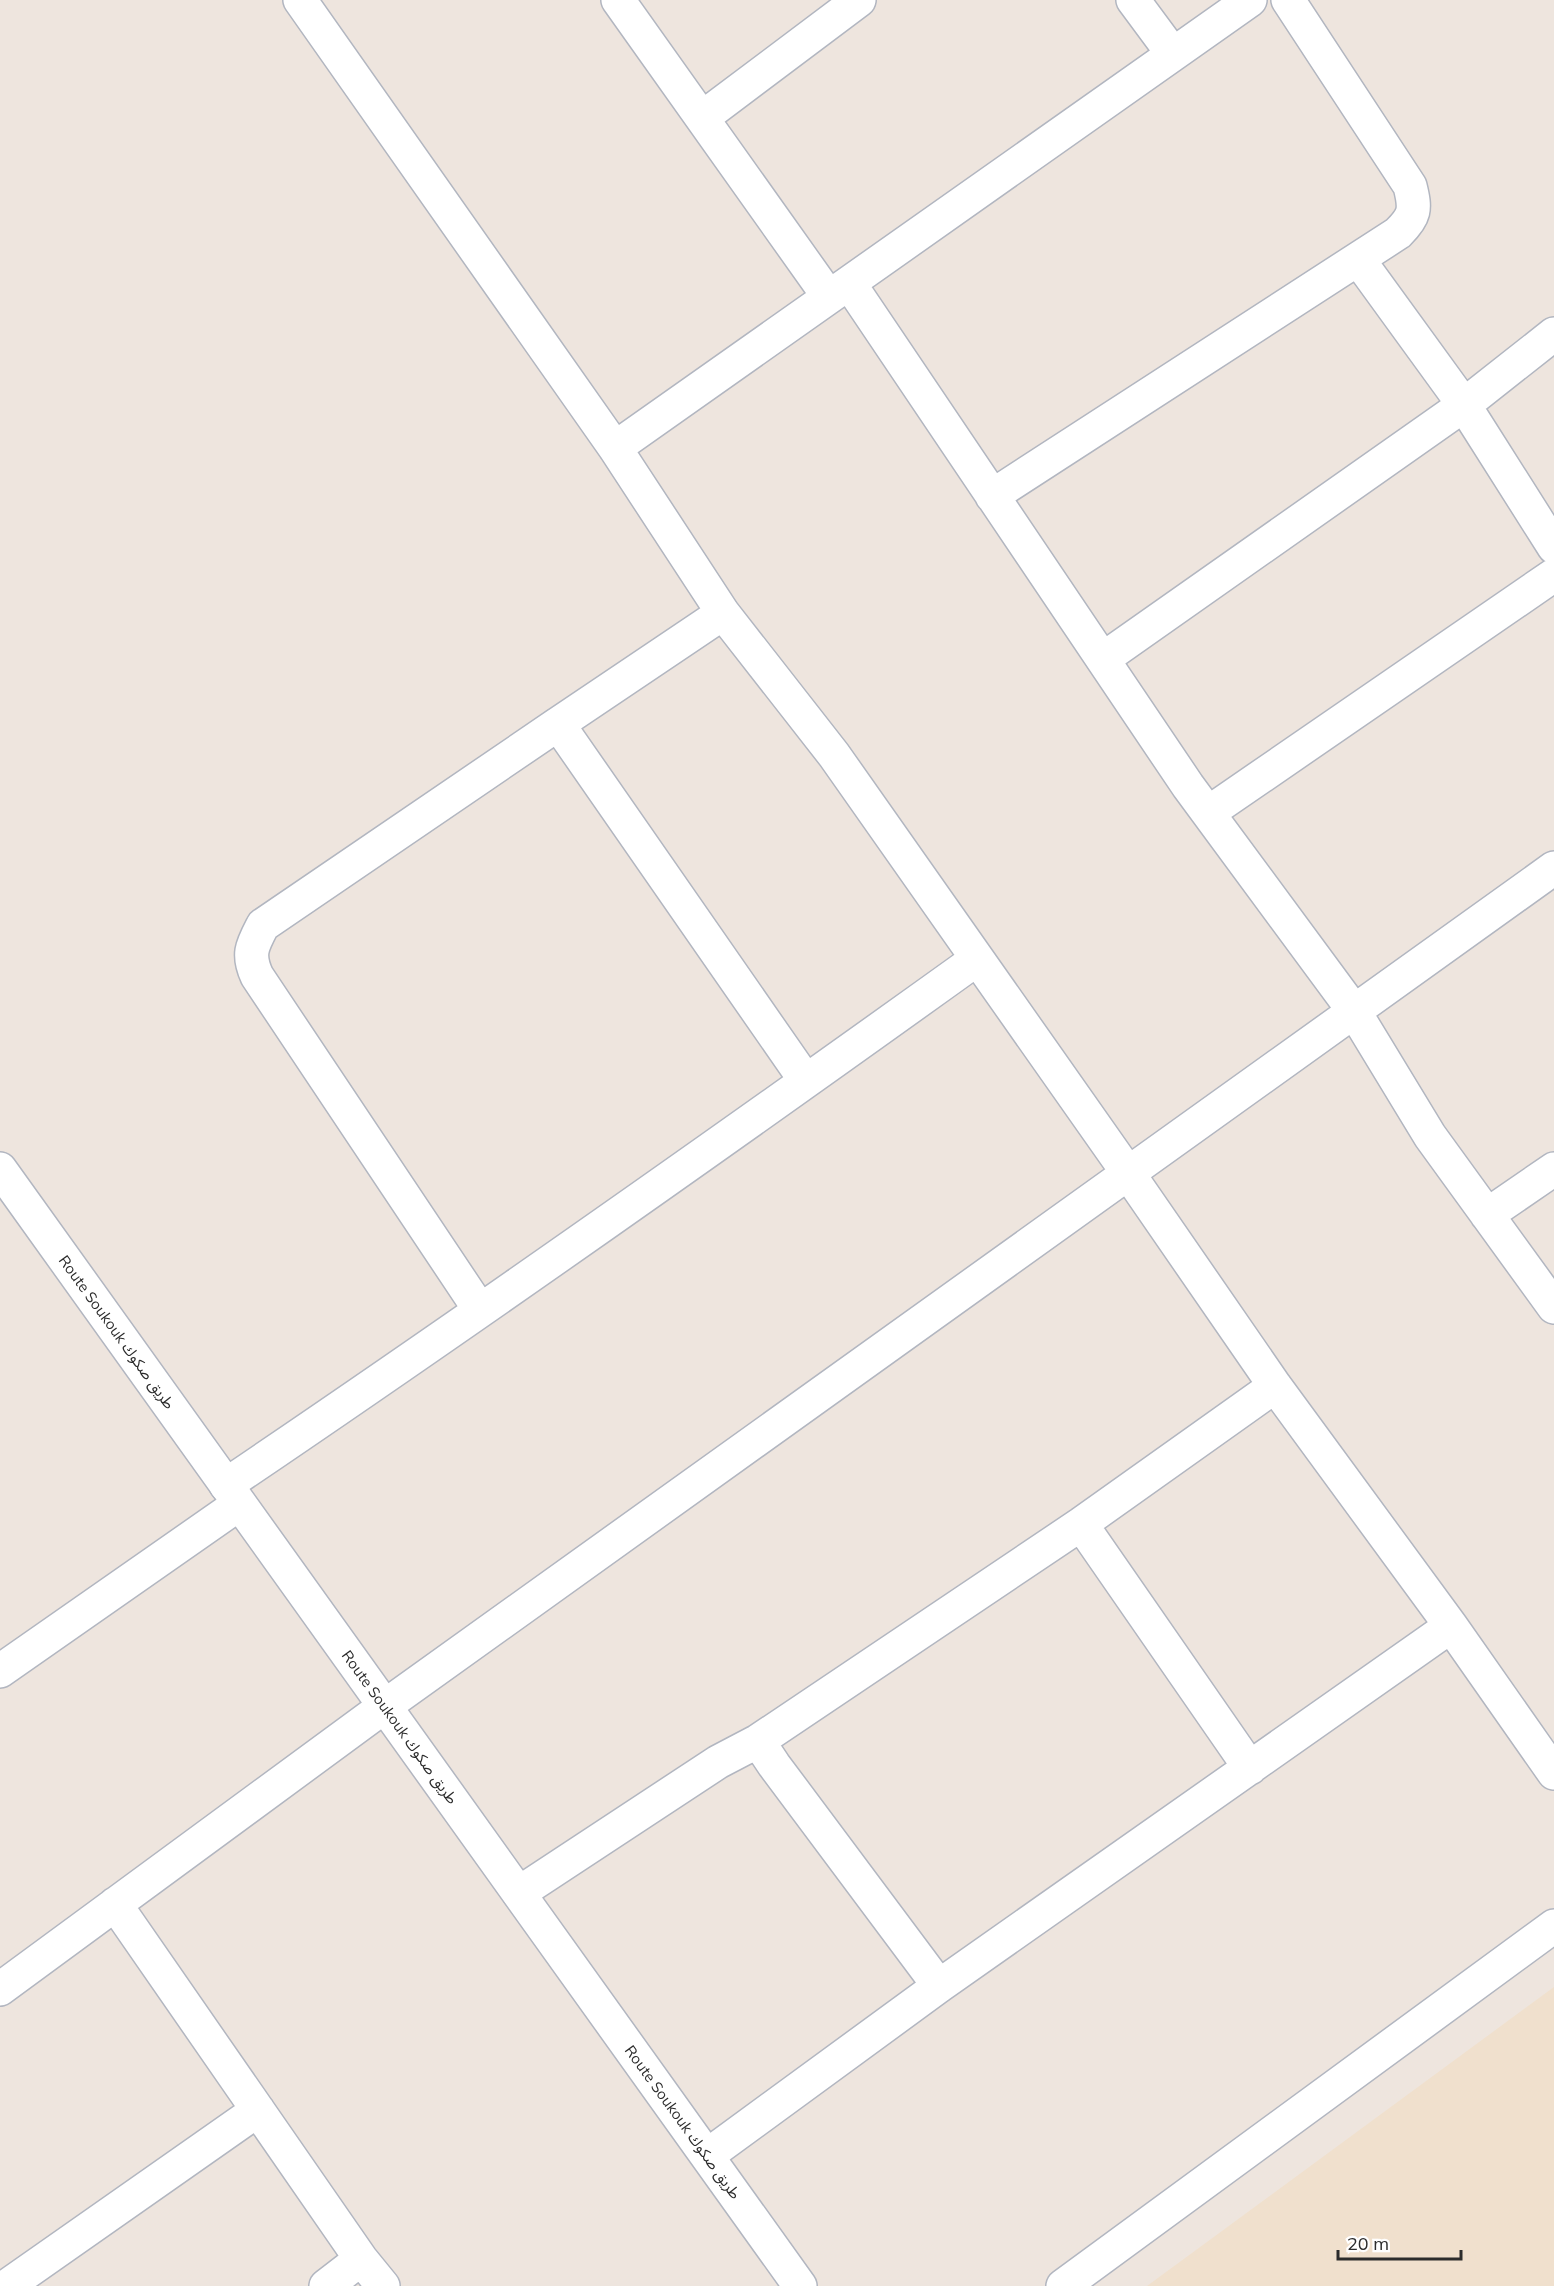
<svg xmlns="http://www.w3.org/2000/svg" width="1554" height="2286" font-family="Mulish,'Noto Sans Arabic',sans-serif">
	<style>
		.education { fill: #f0e0cd }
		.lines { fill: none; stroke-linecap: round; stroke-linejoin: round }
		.minor-casing { stroke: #b2b6c0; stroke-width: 36 }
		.tertiary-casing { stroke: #b2b6c0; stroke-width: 36 }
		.minor { stroke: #fff; stroke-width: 33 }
		.tertiary { stroke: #fff; stroke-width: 33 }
		.labels { text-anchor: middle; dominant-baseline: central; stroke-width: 6; stroke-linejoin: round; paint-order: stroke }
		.street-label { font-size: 15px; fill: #2c2c2c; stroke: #fff }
	</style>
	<rect width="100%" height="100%" fill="#eee5de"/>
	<path class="education" d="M 1554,1987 L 1554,2286 L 1147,2286 Z"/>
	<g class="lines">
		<defs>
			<path id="minor" d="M 300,0 L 615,448 L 723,613 L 834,755 L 1128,1173 L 1275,1386 L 1451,1626 L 1554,1773
				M 618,0 L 829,297
				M 1133,0 L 1173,54
				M 702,118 L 859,0
				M 1358,259 L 1464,405 L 1554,547
				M 849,283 L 1188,786 L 1354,1011 L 1430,1136 L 1554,1307
				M 615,448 L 1250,0
				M 992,496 L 1398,233 C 1415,216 1416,210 1410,186 L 1288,0
				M 723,613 L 558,724 L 806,1081
				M 1103,659 L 1464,405 L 1554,334
				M 1208,813 L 1554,575
				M 1487,1215 L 1554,1169
				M 480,1310 L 257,976 C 247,954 252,946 263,925 L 558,724
				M 226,1485 C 479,1314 729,1137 977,959
				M 1081,1524 L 1250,1768
				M 0,1671 L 239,1504
				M 758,1741 L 774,1765 L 939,1986
				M 519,1893 L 718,1762 L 758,1741 L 1081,1524 L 1275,1386
				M 115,1904 L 361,2259 L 383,2286
				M 0,1989 L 385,1706 L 1554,868
				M 708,2155 L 939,1986 L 1451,1626
				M 7,2286 L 258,2110
				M 326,2286 L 361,2259
				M 1063,2286 L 1554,1926"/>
			<path id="tertiary" d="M 0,1169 L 800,2286"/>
		</defs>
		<use href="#minor" class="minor-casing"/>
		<use href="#tertiary" class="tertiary-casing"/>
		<use href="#minor" class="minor"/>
		<use href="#tertiary" class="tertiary"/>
	</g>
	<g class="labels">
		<g class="street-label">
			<text transform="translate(117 1332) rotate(54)">Route Soukouk طريق صكوك</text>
			<text transform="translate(400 1727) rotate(54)">Route Soukouk طريق صكوك</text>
			<text transform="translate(683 2122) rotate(54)">Route Soukouk طريق صكوك</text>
		</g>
	</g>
	<path d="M1338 2250v9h123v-9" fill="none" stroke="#2c2c2c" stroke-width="3"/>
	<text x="1347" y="2250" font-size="18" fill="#2c2c2c" stroke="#ffffff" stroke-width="4.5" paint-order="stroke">20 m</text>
</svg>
